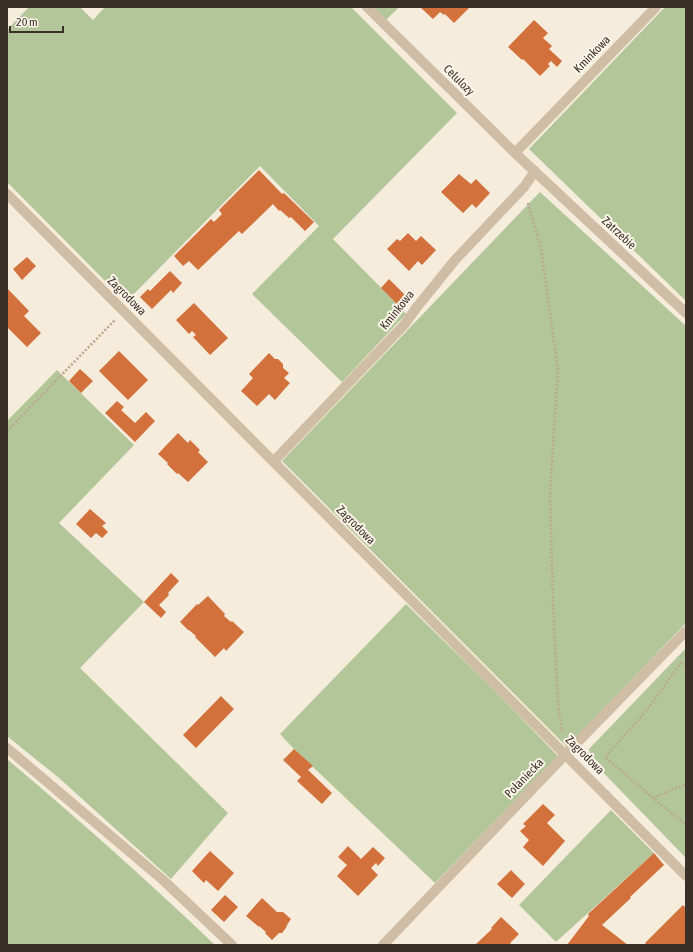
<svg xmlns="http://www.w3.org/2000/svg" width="693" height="952" font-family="'Asap Condensed',sans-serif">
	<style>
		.green { fill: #b3c69a }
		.building { fill: #d3713c }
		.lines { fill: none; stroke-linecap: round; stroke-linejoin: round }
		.path { stroke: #bba790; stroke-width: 2.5; stroke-dasharray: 2 2; stroke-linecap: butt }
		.minor { stroke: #cfbda6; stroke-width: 10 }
		.labels { text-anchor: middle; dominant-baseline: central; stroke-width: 4; stroke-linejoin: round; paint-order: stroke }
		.street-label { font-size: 12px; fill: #3a3028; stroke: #fcf5e9 }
	</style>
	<rect width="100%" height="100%" fill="#f5ecdc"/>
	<path class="green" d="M 29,7 L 80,7 L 93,20 L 105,7 L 351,7 L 457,113 L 333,239 L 399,306 L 406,314 L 342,382 L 252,294 L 319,226 L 260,166 L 126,302 L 7,182 L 7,30 Z
		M 374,7 L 399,7 L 386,20 Z
		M 665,7 L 686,7 L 686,301 L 529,149 Z
		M 540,192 L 686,326 L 686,623 L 567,747 L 282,461 Z
		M 57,370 L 134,445 L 59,523 L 144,602 L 80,668 L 228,813 L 171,879 L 59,778 L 7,736 L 7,421 Z
		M 406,604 L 490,686 L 558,756 L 435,883 L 294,749 L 280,734 Z
		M 686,648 L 686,858 L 591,760 L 589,749 Z
		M 7,759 C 78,819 148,881 215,945 L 7,945 Z
		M 611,810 L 654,853 L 556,942 L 519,905 Z"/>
	<path class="building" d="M 421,7 L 470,7 L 454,23 L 445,14 L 444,15 L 440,12 L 433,19 L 421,8 Z
		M 534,20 L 548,33 L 543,38 L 552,46 L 549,49 L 562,61 L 557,67 L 551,61 L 548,64 L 550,66 L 540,76 L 523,59 L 522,60 L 508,47 Z
		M 259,170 L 282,194 L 284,193 L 314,222 L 305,231 L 291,217 L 289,218 L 280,210 L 279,211 L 273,204 L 242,234 L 239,231 L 198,270 L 189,261 L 183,266 L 174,256 L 211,219 L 214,222 L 222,214 L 219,210 Z
		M 459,174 L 471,184 L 476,179 L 490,193 L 476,208 L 472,204 L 463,213 L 441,192 Z
		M 408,233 L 416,241 L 421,236 L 436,250 L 422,265 L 418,261 L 409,271 L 387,249 L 397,239 L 400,241 Z
		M 27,257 L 36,266 L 22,280 L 13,269 Z
		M 170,271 L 182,283 L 173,293 L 171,290 L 152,309 L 140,297 L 148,289 L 150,291 Z
		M 389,279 L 406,296 L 397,304 L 381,288 Z
		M 7,288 L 29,311 L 24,316 L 41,333 L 27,347 L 7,327 Z
		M 194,303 L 228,338 L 210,355 L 193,337 L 196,335 L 192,331 L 189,334 L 176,320 Z
		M 119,351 L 148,380 L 128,400 L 99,371 Z
		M 269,353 L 275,359 L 278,359 L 283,364 L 283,368 L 289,373 L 284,378 L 290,383 L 275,400 L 269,394 L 257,406 L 241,391 L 253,378 L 249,374 Z
		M 80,369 L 93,381 L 81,393 L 69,381 Z
		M 117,401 L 124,407 L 121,410 L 135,423 L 146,412 L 155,421 L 135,442 L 105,413 Z
		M 178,433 L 188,443 L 190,440 L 200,450 L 198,452 L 208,462 L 188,482 L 178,473 L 177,474 L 167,464 L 168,463 L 158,454 Z
		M 90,509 L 106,523 L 102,526 L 108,532 L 102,538 L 96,533 L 91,538 L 76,524 Z
		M 171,573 L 179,581 L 168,593 L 169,595 L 159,605 L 166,612 L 161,618 L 144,602 Z
		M 208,596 L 225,614 L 224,616 L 231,622 L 232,621 L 244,632 L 226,651 L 224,648 L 215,657 L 195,637 L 196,636 L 189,630 L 188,630 L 180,622 L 197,604 L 198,605 Z
		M 221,696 L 234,709 L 196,748 L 183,735 Z
		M 294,749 L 313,766 L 308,770 L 332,793 L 322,804 L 297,781 L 301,777 L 283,760 Z
		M 543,804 L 555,815 L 547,823 L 565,841 L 543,866 L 523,847 L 529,840 L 520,831 L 526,826 L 523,824 Z
		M 348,846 L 361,859 L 373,847 L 385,858 L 378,866 L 376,863 L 371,868 L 378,875 L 358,896 L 337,876 L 347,865 L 338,857 Z
		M 210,851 L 234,873 L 218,891 L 206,880 L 204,883 L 192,871 Z
		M 654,853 L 664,865 L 630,897 L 631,898 L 602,925 L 628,945 L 567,945 L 589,916 L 588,914 Z
		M 511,870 L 525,884 L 512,898 L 497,884 Z
		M 225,895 L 238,907 L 224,922 L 211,910 Z
		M 262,898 L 277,912 L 283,912 L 291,919 L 287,925 L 286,928 L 282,933 L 279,933 L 272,940 L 265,933 L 266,932 L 259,926 L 259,927 L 246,916 Z
		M 683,905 L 686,908 L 686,945 L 647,945 L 645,943 Z
		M 501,917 L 519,934 L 510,943 L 512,945 L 475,945 L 492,929 L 491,928 Z"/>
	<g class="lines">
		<path class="path" d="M 528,203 L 541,249 L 558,370 L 550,492 L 553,603 L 558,704 L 562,732
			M 7,431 L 115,320
			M 686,665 L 681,663 L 646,711 L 605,757 L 653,798 L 686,825
			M 653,798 L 686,784"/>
		<path class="minor" d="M 367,7 L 515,153 L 686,313
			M 515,153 L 656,7
			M 7,194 L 686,876
			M 274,461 L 404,325 L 417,307 L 455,260 L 524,187 L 535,171
			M 7,748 L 163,880 L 232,945
			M 383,945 L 566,754 L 686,631"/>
	</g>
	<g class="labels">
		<g class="street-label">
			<text transform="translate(592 54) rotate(-46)">Kminkowa</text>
			<text transform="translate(459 80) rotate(45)">Celulozy</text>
			<text transform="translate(619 233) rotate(43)">Zatrzebie</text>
			<text transform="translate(127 296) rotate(45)">Zagrodowa</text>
			<text transform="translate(397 310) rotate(-51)">Kminkowa</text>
			<text transform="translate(356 525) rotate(45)">Zagrodowa</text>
			<text transform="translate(585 755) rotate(45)">Zagrodowa</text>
			<text transform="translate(524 778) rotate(-46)">Połaniecka</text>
		</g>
	</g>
	<rect width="693" height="952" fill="none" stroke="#3a3028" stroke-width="16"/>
	<path d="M10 26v6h53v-6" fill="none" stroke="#3a3028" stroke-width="2"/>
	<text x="16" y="26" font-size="12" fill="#3a3028" stroke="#fcf5e9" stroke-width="3" paint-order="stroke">20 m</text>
</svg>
